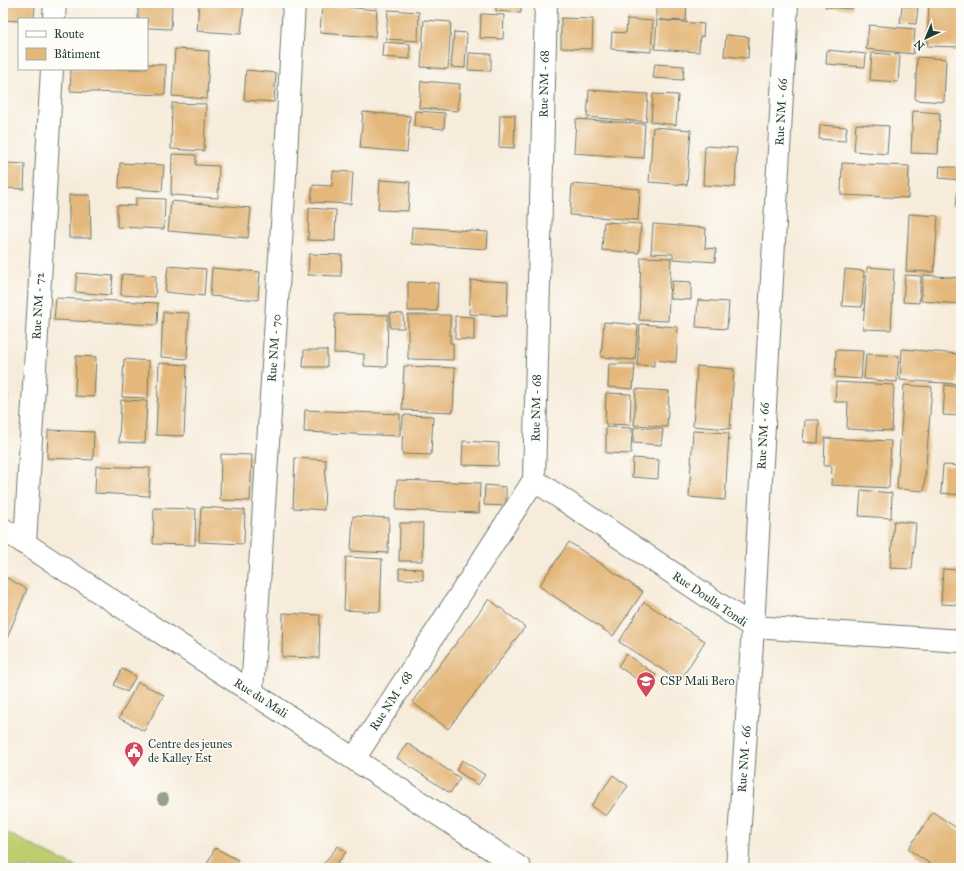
<svg xmlns="http://www.w3.org/2000/svg" width="964" height="871" font-family="'IM FELL Great Primer',serif">
	<style>
		.green { fill: #bdcd70; stroke: #6e8552 }
		.building { fill: #e4b77a }
		.lines { fill: none; stroke-linecap: round; stroke-linejoin: round }
		.minor-casing { stroke: #6b7a6e; stroke-width: 24 }
		.minor { stroke: #fff; stroke-width: 22 }
		.tree { fill: #96a087 }
		.labels { text-anchor: middle; dominant-baseline: central; stroke-width: 3; stroke-linejoin: round; paint-order: stroke }
		.street-label { font-size: 12px; fill: #1f3d34; stroke: #fdfcf7 }
		.poi-label { font-size: 12px; fill: #1f3d34; stroke: #fdfcf7; text-anchor: start }
	</style>
	<rect width="100%" height="100%" fill="#fdfcf7"/>
	<filter id="ink" filterUnits="userSpaceOnUse"><feTurbulence type="fractalNoise" baseFrequency=".025" numOctaves="2"/><feDisplacementMap in="SourceGraphic" scale="8" xChannelSelector="R" yChannelSelector="G"/><feConvolveMatrix kernelMatrix="1 2 1 2 8 2 1 2 1" color-interpolation-filters="sRGB"/></filter>
	<filter id="wash" filterUnits="userSpaceOnUse"><feTurbulence type="fractalNoise" baseFrequency=".012" numOctaves="4" result="noise"/><feDisplacementMap in="SourceGraphic" scale="16" xChannelSelector="R" yChannelSelector="G"/><feGaussianBlur stdDeviation="0.9" result="paint"/><feColorMatrix in="noise" values="0 0 0 0 0 0 0 0 0 0 0 0 0 0 0 0 0 1.4 0 .05"/><feComposite in="paint" operator="in"/></filter>
	<g filter="url(#wash)">
		<rect width="100%" height="100%" fill="#f7ecdb"/>
		<path class="green" d="M 3,831 L 78,868 L 3,868 Z"/>
		<g id="blocks">
			<path class="building" d="M 3,3 L 35,3 L 34,19 L 19,19 L 19,21 L 3,20 Z
				M 138,3 L 172,3 L 171,29 L 147,28 L 147,19 L 138,19 Z
				M 199,3 L 230,3 L 244,4 L 241,34 L 197,31 Z
				M 353,3 L 377,3 L 377,6 L 353,4 Z
				M 430,3 L 461,3 L 461,5 L 430,4 Z
				M 496,3 L 521,3 L 521,13 L 496,11 Z
				M 656,3 L 687,3 L 686,21 L 659,20 L 704,24 L 703,37 L 700,36 L 699,52 L 655,49 L 657,20 L 656,20 Z
				M 826,3 L 853,3 L 852,9 L 825,7 Z
				M 929,3 L 961,3 L 960,47 L 927,46 Z
				M 322,5 L 377,10 L 375,37 L 320,33 Z
				M 902,6 L 918,7 L 916,24 L 900,23 Z
				M 388,10 L 419,12 L 418,41 L 386,39 Z
				M 481,14 L 504,15 L 503,39 L 480,38 Z
				M 561,18 L 593,19 L 592,49 L 561,48 Z
				M 627,19 L 653,21 L 651,52 L 611,49 L 612,32 L 626,33 Z
				M 424,20 L 451,22 L 448,69 L 421,67 Z
				M 869,25 L 915,29 L 913,54 L 866,49 Z
				M 454,32 L 467,33 L 465,68 L 451,67 Z
				M 726,35 L 749,37 L 748,58 L 724,56 Z
				M 383,42 L 410,44 L 410,59 L 382,57 Z
				M 175,49 L 209,51 L 207,99 L 172,96 Z
				M 827,50 L 866,54 L 865,67 L 826,64 Z
				M 469,53 L 491,54 L 491,71 L 468,70 Z
				M 872,53 L 900,55 L 898,82 L 870,80 Z
				M 917,57 L 946,59 L 944,102 L 915,100 Z
				M 147,64 L 166,65 L 165,95 L 70,91 L 71,69 L 147,69 Z
				M 655,64 L 684,66 L 683,80 L 653,78 Z
				M 246,70 L 276,73 L 274,102 L 244,100 Z
				M 421,81 L 460,84 L 458,111 L 419,108 Z
				M 3,89 L 7,89 L 6,120 L 3,120 Z
				M 589,90 L 648,94 L 646,122 L 587,117 Z
				M 653,94 L 678,95 L 676,125 L 651,122 Z
				M 172,103 L 206,104 L 204,151 L 171,149 Z
				M 415,111 L 445,113 L 444,129 L 414,126 Z
				M 913,111 L 940,113 L 938,154 L 911,153 Z
				M 363,112 L 410,116 L 407,152 L 360,148 Z
				M 500,115 L 515,115 L 514,148 L 499,147 Z
				M 576,119 L 645,124 L 643,158 L 574,153 Z
				M 856,124 L 889,126 L 887,154 L 854,151 Z
				M 820,125 L 847,127 L 845,141 L 819,139 Z
				M 653,127 L 691,130 L 687,185 L 649,182 Z
				M 705,146 L 737,148 L 735,187 L 703,185 Z
				M 172,154 L 196,155 L 196,165 L 219,166 L 218,198 L 171,195 Z
				M 7,163 L 25,164 L 24,189 L 6,188 Z
				M 120,163 L 164,165 L 162,191 L 119,188 Z
				M 842,163 L 909,166 L 908,198 L 841,195 Z
				M 940,166 L 961,168 L 961,180 L 939,178 Z
				M 333,171 L 353,172 L 351,204 L 311,202 L 313,185 L 332,186 Z
				M 380,180 L 410,182 L 408,211 L 378,210 Z
				M 572,184 L 640,189 L 638,220 L 570,215 Z
				M 958,184 L 961,185 L 961,208 L 956,208 Z
				M 69,195 L 90,195 L 91,238 L 69,238 Z
				M 136,198 L 165,199 L 164,229 L 117,227 L 117,205 L 136,206 Z
				M 171,201 L 251,208 L 248,238 L 168,231 Z
				M 309,208 L 336,210 L 335,241 L 308,240 Z
				M 909,214 L 938,216 L 934,272 L 906,271 Z
				M 604,222 L 641,224 L 639,253 L 602,250 Z
				M 653,224 L 706,228 L 705,248 L 716,249 L 715,262 L 673,259 L 673,254 L 651,253 Z
				M 412,227 L 488,232 L 487,249 L 411,244 Z
				M 309,254 L 342,255 L 341,276 L 308,275 Z
				M 641,257 L 671,258 L 668,321 L 639,320 Z
				M 168,266 L 206,269 L 204,296 L 165,292 Z
				M 867,267 L 894,269 L 891,330 L 863,329 Z
				M 212,268 L 260,272 L 258,300 L 210,296 Z
				M 845,269 L 864,271 L 862,307 L 842,306 Z
				M 77,273 L 113,276 L 111,295 L 75,292 Z
				M 122,274 L 156,276 L 155,297 L 121,295 Z
				M 905,275 L 921,276 L 919,303 L 903,302 Z
				M 923,275 L 961,278 L 961,304 L 921,301 Z
				M 471,280 L 508,282 L 507,316 L 469,314 Z
				M 672,281 L 691,282 L 691,300 L 671,299 Z
				M 408,282 L 438,283 L 437,311 L 408,311 Z
				M 56,298 L 158,303 L 157,325 L 54,320 Z
				M 698,300 L 729,302 L 727,329 L 696,327 Z
				M 163,312 L 189,313 L 187,359 L 161,357 Z
				M 390,313 L 403,314 L 404,328 L 390,328 Z
				M 335,314 L 388,315 L 387,367 L 364,366 L 364,354 L 334,353 Z
				M 408,315 L 450,315 L 450,343 L 453,343 L 453,360 L 408,359 Z
				M 455,316 L 474,317 L 474,340 L 455,339 Z
				M 604,322 L 638,325 L 635,360 L 601,357 Z
				M 640,324 L 678,327 L 676,362 L 654,360 L 654,366 L 637,365 Z
				M 902,349 L 959,354 L 957,384 L 900,380 Z
				M 304,350 L 327,350 L 327,367 L 303,367 Z
				M 836,350 L 863,351 L 861,379 L 835,377 Z
				M 866,354 L 899,356 L 897,382 L 864,379 Z
				M 76,356 L 96,357 L 94,397 L 75,396 Z
				M 124,359 L 149,361 L 148,398 L 122,397 Z
				M 159,363 L 187,365 L 184,436 L 156,435 Z
				M 609,364 L 635,364 L 633,389 L 608,387 Z
				M 404,366 L 455,368 L 453,412 L 402,410 Z
				M 697,366 L 734,369 L 730,429 L 693,426 Z
				M 836,382 L 894,385 L 892,431 L 847,429 L 848,402 L 835,402 Z
				M 904,385 L 932,387 L 924,491 L 897,489 Z
				M 945,385 L 961,387 L 961,416 L 943,415 Z
				M 636,389 L 669,391 L 667,427 L 634,425 Z
				M 606,393 L 631,394 L 630,425 L 605,424 Z
				M 3,394 L 7,394 L 5,436 L 3,436 Z
				M 121,400 L 147,401 L 145,443 L 119,442 Z
				M 305,410 L 400,414 L 400,436 L 304,432 Z
				M 403,415 L 433,416 L 431,455 L 402,454 Z
				M 805,420 L 819,420 L 818,443 L 803,442 Z
				M 606,427 L 632,428 L 631,454 L 606,453 Z
				M 634,427 L 663,429 L 661,445 L 633,443 Z
				M 48,430 L 94,432 L 93,460 L 47,458 Z
				M 693,431 L 729,433 L 725,500 L 689,497 Z
				M 825,438 L 891,441 L 889,488 L 831,485 L 832,466 L 824,466 Z
				M 463,441 L 499,443 L 498,466 L 462,465 Z
				M 221,454 L 252,455 L 250,501 L 220,500 Z
				M 295,458 L 326,460 L 324,510 L 293,508 Z
				M 633,458 L 659,460 L 658,479 L 632,477 Z
				M 943,465 L 961,466 L 961,495 L 941,493 Z
				M 96,466 L 150,468 L 149,496 L 95,493 Z
				M 397,480 L 480,483 L 479,513 L 396,510 Z
				M 485,485 L 506,487 L 506,506 L 484,505 Z
				M 861,490 L 892,493 L 891,518 L 859,516 Z
				M 201,507 L 245,510 L 244,544 L 199,542 Z
				M 154,508 L 196,509 L 195,545 L 153,544 Z
				M 353,516 L 389,518 L 388,553 L 351,551 Z
				M 894,521 L 916,523 L 912,569 L 890,568 Z
				M 400,523 L 423,523 L 422,561 L 399,561 Z
				M 569,542 L 643,592 L 613,636 L 539,586 Z
				M 346,557 L 382,559 L 380,612 L 344,610 Z
				M 399,568 L 423,569 L 423,580 L 399,579 Z
				M 943,569 L 961,570 L 961,605 L 941,604 Z
				M 3,576 L 27,589 L 3,648 Z
				M 489,599 L 525,627 L 448,729 L 412,702 Z
				M 644,602 L 705,641 L 680,681 L 619,642 Z
				M 283,613 L 320,615 L 319,658 L 282,657 Z
				M 626,654 L 656,675 L 648,687 L 618,666 Z
				M 122,669 L 136,676 L 127,692 L 114,685 Z
				M 138,682 L 164,695 L 144,731 L 119,718 Z
				M 407,743 L 460,778 L 450,793 L 397,758 Z
				M 462,760 L 485,775 L 478,785 L 456,770 Z
				M 613,775 L 628,786 L 606,816 L 591,806 Z
				M 933,812 L 961,831 L 961,868 L 936,868 L 908,849 Z
				M 338,846 L 346,852 L 333,868 L 320,868 Z
				M 215,848 L 238,860 L 234,868 L 205,868 Z"/>
		</g>
	</g>
	<g filter="url(#ink)">
		<use href="#blocks" fill-opacity="0" stroke="#6b7a6e" stroke-width="1"/>
		<g class="lines">
			<defs>
				<path id="minor" d="M 54,19 L 55,3
					M 534,480 L 753,627 L 961,641
					M 3,529 L 520,868
					M 25,544 L 52,69
					M 252,692 L 284,194 L 294,3
					M 354,759 L 534,480 L 546,3
					M 737,868 L 753,627 L 787,3"/>
			</defs>
			<use href="#minor" class="minor-casing"/>
			<use href="#minor" class="minor"/>
		</g>
		<circle class="tree" cx="163" cy="799" r="6"/>
	</g>
	<defs>
		<symbol id="school-pin" viewBox="-11 -11 22 30"><path d="M0 17L-7.5 6A9.5 9.5 0 1 1 7.5 6Z" fill="#d1495b" stroke="#fdfcf7"/><path d="M0-5L7-2L0 1L-7-2ZM-4 1L0 2.5L4 1V4Q0 6-4 4Z" fill="#fff"/></symbol>
		<symbol id="civic-pin" viewBox="-11 -11 22 30"><path d="M0 17L-7.5 6A9.5 9.5 0 1 1 7.5 6Z" fill="#d1495b" stroke="#fdfcf7"/><path d="M-.6-6.5H3V-4.5H.6V-3L4-1V1h2V6H-6V1h2V-1L-.6-3ZM-1.2 2.5V6h2.4V2.5Z" fill="#fff"/></symbol>
	</defs>
	<g fill-rule="evenodd">
		<use href="#school-pin" x="635" y="670" width="22" height="30"/>
		<use href="#civic-pin" x="123" y="740" width="22" height="30"/>
	</g>
	<g class="labels">
		<g class="street-label">
			<text transform="translate(544 84) rotate(-89)">Rue NM - 68</text>
			<text transform="translate(781 112) rotate(-87)">Rue NM - 66</text>
			<text transform="translate(38 306) rotate(-87)">Rue NM - 72</text>
			<text transform="translate(274 348) rotate(-86)">Rue NM - 70</text>
			<text transform="translate(536 408) rotate(-89)">Rue NM - 68</text>
			<text transform="translate(763 436) rotate(-87)">Rue NM - 66</text>
			<text transform="translate(710 599) rotate(34)">Rue Doulla Tondi</text>
			<text transform="translate(261 698) rotate(33)">Rue du Mali</text>
			<text transform="translate(391 701) rotate(-57)">Rue NM - 68</text>
			<text transform="translate(744 759) rotate(-86)">Rue NM - 66</text>
		</g>
		<g class="poi-label">
			<text x="660" y="681">CSP Mali Bero</text>
			<text x="148" y="744">Centre des jeunes<tspan x="148" dy="14">de Kalley Est</tspan></text>
		</g>
	</g>
	<rect width="964" height="871" fill="none" stroke="#fdfcf7" stroke-width="16"/>
	<rect x="18" y="18" width="130" height="52" fill="#fdfcf7" stroke="#a4b0a9"/>
	<rect x="26" y="31" width="20" height="6" fill="#ffffff" stroke="#a4b0a9"/>
	<text x="54" y="38" font-size="12" fill="#1f3d34">Route</text>
	<rect x="26" y="48" width="20" height="12" fill="#e4b77a" stroke="#a4b0a9"/>
	<text x="54" y="58" font-size="12" fill="#1f3d34">Bâtiment</text>
	<g transform="translate(926 38) rotate(224)" stroke="#fdfcf7" stroke-width="3" paint-order="stroke">
	<path d="M0-3L7 15L0 10L-7 15Z" fill="#1f3d34"/>
	<text y="-6" font-size="11" font-weight="bold" text-anchor="middle" fill="#1f3d34">N</text>
	</g>
</svg>
